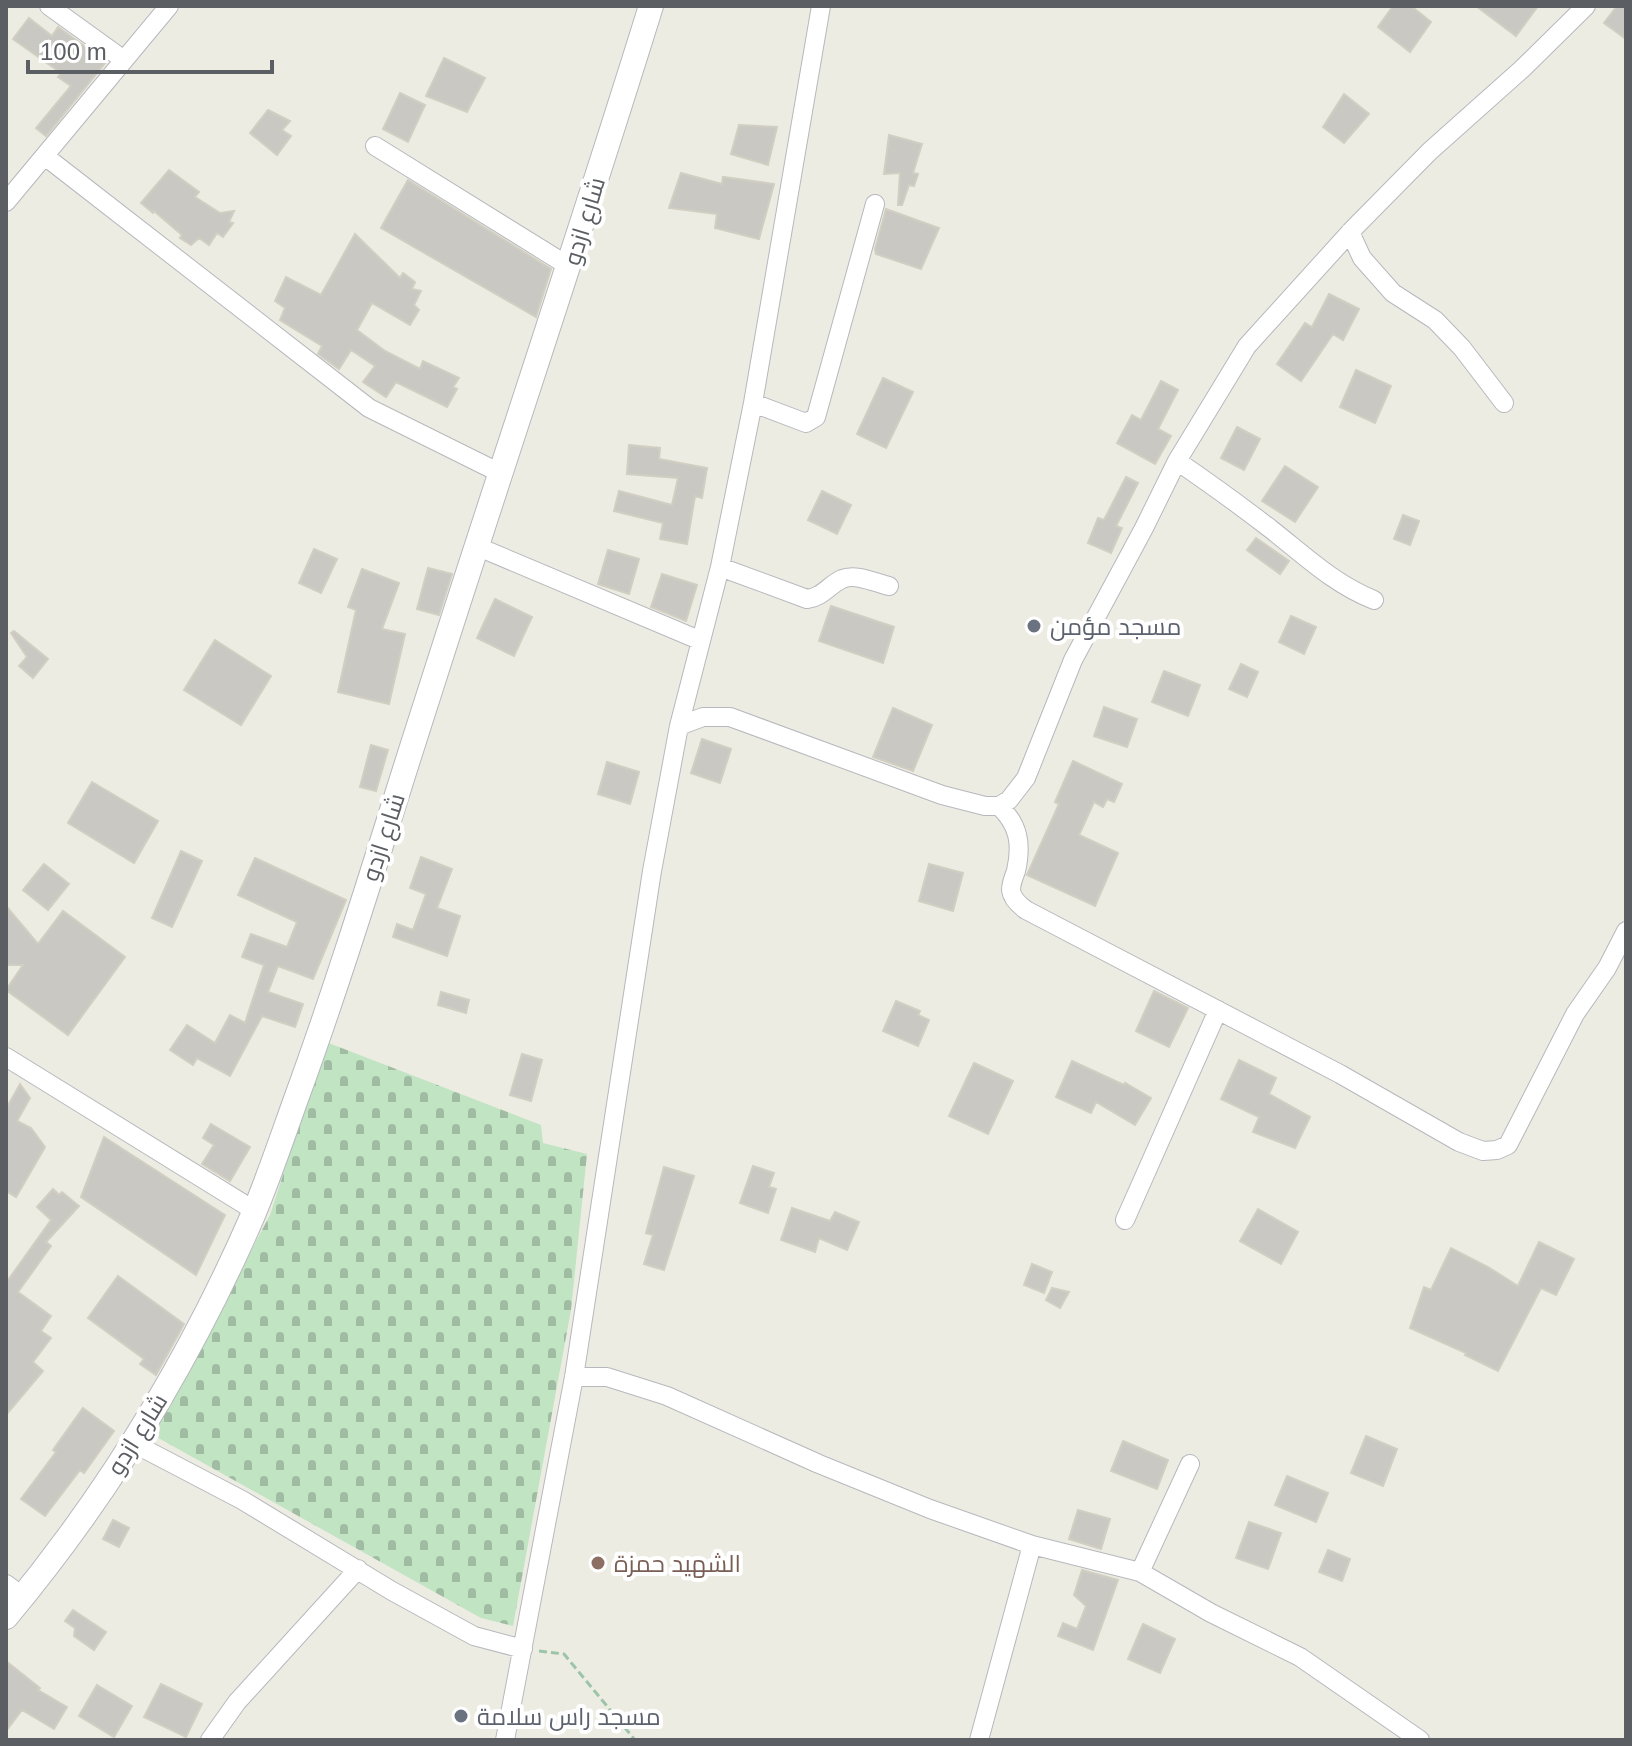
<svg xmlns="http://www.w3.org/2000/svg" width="1632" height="1746" font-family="Arial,Cairo,sans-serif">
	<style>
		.cemetery { fill: url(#cemetery-stones) }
		.building { fill: #cac8c2; stroke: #d1cec2; stroke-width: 2 }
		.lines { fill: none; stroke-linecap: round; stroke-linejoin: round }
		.minor-casing { stroke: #b6b8bd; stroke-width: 20 }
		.tertiary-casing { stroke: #b6b8bd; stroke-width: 26 }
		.path { stroke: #9bc4a9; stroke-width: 3; stroke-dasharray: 8 4; stroke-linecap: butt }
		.minor { stroke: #fff; stroke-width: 18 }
		.tertiary { stroke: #fff; stroke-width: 24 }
		.worship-dot { fill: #6b7280; stroke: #fff; stroke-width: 3 }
		.education-dot { fill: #8d6e63; stroke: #fff; stroke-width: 3 }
		.labels { text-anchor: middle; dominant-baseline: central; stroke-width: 8; stroke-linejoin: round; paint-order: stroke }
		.street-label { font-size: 24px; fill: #5b5e63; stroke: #fff }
		.worship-label { font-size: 24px; fill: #5b616d; stroke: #fff; text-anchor: start }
		.education-label { font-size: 24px; fill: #785e54; stroke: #fff; text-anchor: start }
	</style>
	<defs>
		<pattern id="cemetery-stones" width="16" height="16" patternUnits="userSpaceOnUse" patternTransform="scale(2)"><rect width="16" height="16" fill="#c1e4c3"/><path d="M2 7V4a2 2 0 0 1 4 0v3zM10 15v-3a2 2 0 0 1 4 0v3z" fill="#a0bca2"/></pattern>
	</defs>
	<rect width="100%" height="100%" fill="#edece3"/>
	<path class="cemetery" d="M 326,1042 L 541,1125 L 543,1143 L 587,1154 L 571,1310 L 513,1626 L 481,1618 L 153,1435 L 270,1215 Z"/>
	<path class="building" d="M 1393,6 L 1411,6 L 1431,22 L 1410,52 L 1378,27 Z
		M 1476,6 L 1538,6 L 1516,36 Z
		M 1617,6 L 1626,6 L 1626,39 L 1604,23 Z
		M 29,18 L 52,36 L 58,27 L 106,62 L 46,136 L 36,128 L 71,86 L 58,77 L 61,73 L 13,39 Z
		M 444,58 L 485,78 L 467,112 L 426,96 Z
		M 400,93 L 425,105 L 408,142 L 383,129 Z
		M 1344,94 L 1369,114 L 1344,143 L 1323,127 Z
		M 268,110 L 290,121 L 282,130 L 291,136 L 277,155 L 250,133 Z
		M 739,125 L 777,127 L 768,165 L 731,154 Z
		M 889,135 L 922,144 L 913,173 L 918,174 L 914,186 L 909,185 L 902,205 L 898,205 L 900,173 L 884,174 Z
		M 169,170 L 199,192 L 195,197 L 220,213 L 234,211 L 229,222 L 233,223 L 223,237 L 217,233 L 209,245 L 199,238 L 191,245 L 180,238 L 182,235 L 154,211 L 153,213 L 141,203 Z
		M 681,173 L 722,184 L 723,177 L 774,184 L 759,239 L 715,228 L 717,214 L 669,208 Z
		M 408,180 L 551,269 L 536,317 L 381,228 Z
		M 886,209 L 939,228 L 921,269 L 876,254 L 875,249 Z
		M 355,234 L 400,278 L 403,273 L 415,282 L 412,289 L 421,291 L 414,305 L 419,310 L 410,325 L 372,303 L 357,330 L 385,351 L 420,369 L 423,361 L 459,378 L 453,387 L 457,389 L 447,407 L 396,382 L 386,397 L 363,382 L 375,366 L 351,350 L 339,369 L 318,354 L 322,346 L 280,320 L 285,308 L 275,301 L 286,277 L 321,295 Z
		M 1329,294 L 1359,309 L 1343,340 L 1333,334 L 1301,381 L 1277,364 L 1305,323 L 1312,327 Z
		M 1356,370 L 1391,386 L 1375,423 L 1340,407 Z
		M 883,378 L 913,392 L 886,448 L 857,434 Z
		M 1161,381 L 1178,390 L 1158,429 L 1171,436 L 1155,464 L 1117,443 L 1132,415 L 1141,420 Z
		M 1237,427 L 1260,439 L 1244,470 L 1221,458 Z
		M 629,445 L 660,448 L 659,459 L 707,468 L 702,498 L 695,496 L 687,544 L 660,539 L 663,523 L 614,511 L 619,491 L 672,505 L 678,478 L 627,474 Z
		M 1285,466 L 1318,487 L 1295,522 L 1262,501 Z
		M 1126,477 L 1138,483 L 1116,526 L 1122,528 L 1111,553 L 1088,543 L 1098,518 L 1104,520 Z
		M 822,491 L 851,505 L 837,534 L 808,520 Z
		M 1403,515 L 1419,521 L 1410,545 L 1394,539 Z
		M 1256,538 L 1289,561 L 1280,574 L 1247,550 Z
		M 314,549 L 337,559 L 321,593 L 299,583 Z
		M 608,550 L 639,559 L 629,594 L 598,584 Z
		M 428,568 L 452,574 L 439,615 L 417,609 Z
		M 362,569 L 399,583 L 382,629 L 405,634 L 389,704 L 338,692 L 356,610 L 348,607 Z
		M 662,574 L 697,585 L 686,621 L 651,607 Z
		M 495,599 L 532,617 L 514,656 L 477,638 Z
		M 831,606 L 894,627 L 883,663 L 819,641 Z
		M 1291,616 L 1316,627 L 1304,654 L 1279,642 Z
		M 14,631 L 48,659 L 33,678 L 19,666 L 27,657 L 11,633 Z
		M 215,640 L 271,676 L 241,725 L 184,690 Z
		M 1241,664 L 1258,672 L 1247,697 L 1229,689 Z
		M 1164,671 L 1200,685 L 1188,716 L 1152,702 Z
		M 1104,707 L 1137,719 L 1127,747 L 1094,736 Z
		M 893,708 L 932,725 L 913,771 L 873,757 Z
		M 702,739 L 731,749 L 720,783 L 691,773 Z
		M 371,745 L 388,750 L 376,791 L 360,787 Z
		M 1073,761 L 1122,784 L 1114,802 L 1107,799 L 1103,807 L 1094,802 L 1079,835 L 1118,853 L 1095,906 L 1027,875 L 1059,804 L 1055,802 Z
		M 607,762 L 639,772 L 630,804 L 598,794 Z
		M 92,782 L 158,821 L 134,863 L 68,823 Z
		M 181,851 L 202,861 L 172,927 L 152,918 Z
		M 421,857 L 452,869 L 437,908 L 460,916 L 447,956 L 393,937 L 397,924 L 413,930 L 426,894 L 410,888 Z
		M 255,858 L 346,900 L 313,979 L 278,966 L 268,992 L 303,1004 L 295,1027 L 262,1016 L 230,1076 L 197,1058 L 193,1065 L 170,1050 L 187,1025 L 215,1043 L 230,1015 L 245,1023 L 264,965 L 242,957 L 251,934 L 287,947 L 297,922 L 238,895 Z
		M 44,864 L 69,884 L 48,910 L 23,890 Z
		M 929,864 L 963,873 L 953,911 L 919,901 Z
		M 6,906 L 38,944 L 63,911 L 125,957 L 68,1035 L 6,990 L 23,965 L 6,965 Z
		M 1154,991 L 1188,1008 L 1169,1047 L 1136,1031 Z
		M 441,992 L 469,1000 L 466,1013 L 438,1005 Z
		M 896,1001 L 920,1011 L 918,1015 L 929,1020 L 918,1046 L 883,1031 Z
		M 522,1054 L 542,1060 L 531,1101 L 510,1095 Z
		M 1239,1060 L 1276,1078 L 1269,1094 L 1310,1117 L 1295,1148 L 1253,1132 L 1259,1117 L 1221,1099 Z
		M 1072,1061 L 1124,1085 L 1125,1083 L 1151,1098 L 1135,1125 L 1096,1102 L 1091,1113 L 1056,1097 Z
		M 974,1063 L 1013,1081 L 988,1134 L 949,1116 Z
		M 20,1084 L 30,1098 L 17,1121 L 31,1128 L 45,1147 L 16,1197 L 6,1191 L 6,1109 Z
		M 211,1124 L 250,1147 L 230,1181 L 202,1164 L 214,1145 L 203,1138 Z
		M 104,1137 L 225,1215 L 196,1275 L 81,1197 Z
		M 753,1166 L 774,1173 L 769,1187 L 776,1189 L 768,1213 L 740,1203 Z
		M 664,1167 L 694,1176 L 664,1270 L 644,1264 L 653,1235 L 646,1233 Z
		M 53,1189 L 59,1195 L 62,1192 L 79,1206 L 46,1242 L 51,1246 L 18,1292 L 51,1316 L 41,1331 L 51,1338 L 33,1362 L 43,1371 L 6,1415 L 6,1283 L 51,1220 L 37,1207 Z
		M 792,1208 L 830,1221 L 835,1212 L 859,1222 L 847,1250 L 819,1238 L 815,1252 L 781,1240 Z
		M 1258,1209 L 1298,1232 L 1281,1264 L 1240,1241 Z
		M 1539,1242 L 1574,1259 L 1556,1295 L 1541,1288 L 1498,1371 L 1465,1355 L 1466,1353 L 1410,1328 L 1424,1287 L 1431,1290 L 1451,1248 L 1488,1267 L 1518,1286 Z
		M 1032,1264 L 1052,1272 L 1044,1293 L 1024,1285 Z
		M 118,1276 L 184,1324 L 156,1375 L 140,1364 L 144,1359 L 88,1318 Z
		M 1052,1288 L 1069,1292 L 1060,1308 L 1046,1300 Z
		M 83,1408 L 114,1431 L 84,1473 L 80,1470 L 45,1516 L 21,1499 L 56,1452 L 53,1450 Z
		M 1366,1436 L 1397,1449 L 1383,1486 L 1351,1473 Z
		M 1123,1441 L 1168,1460 L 1157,1489 L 1111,1471 Z
		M 1287,1476 L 1328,1493 L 1316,1522 L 1275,1505 Z
		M 1078,1510 L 1110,1519 L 1101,1549 L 1069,1539 Z
		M 113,1520 L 129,1528 L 119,1547 L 103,1539 Z
		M 1249,1522 L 1281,1533 L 1268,1569 L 1236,1558 Z
		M 1328,1550 L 1350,1559 L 1342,1581 L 1319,1572 Z
		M 1082,1570 L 1118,1580 L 1093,1650 L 1058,1636 L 1063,1623 L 1077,1629 L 1086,1606 L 1074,1595 Z
		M 73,1610 L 106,1632 L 94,1650 L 74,1636 L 75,1628 L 65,1621 Z
		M 1143,1624 L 1175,1639 L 1160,1673 L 1128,1659 Z
		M 6,1661 L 40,1688 L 38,1690 L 67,1707 L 54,1729 L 22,1710 L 6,1731 Z
		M 161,1684 L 202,1704 L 186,1737 L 144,1717 Z
		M 97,1685 L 132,1706 L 114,1737 L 79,1716 Z"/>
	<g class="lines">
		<defs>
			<path id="minor" d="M 49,6 L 124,60
				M 375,146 L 570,267
				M 46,157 L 369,408 L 500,473
				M 6,202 L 169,6
				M 1350,232 L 1362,258 L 1393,293 L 1435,320 L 1462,348 L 1504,403
				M 753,403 L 806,423 L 816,417 L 875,204
				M 1177,461 C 1209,483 1241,506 1272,530 C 1305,556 1334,584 1374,600
				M 476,546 L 699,640
				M 720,567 L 807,599 C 823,597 829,585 842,579 C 856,573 876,583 889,586
				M 679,726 L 703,717 L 730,717 L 942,795 L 985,806 L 999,806 L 1009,800 L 1026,778 L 1073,660 L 1144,528 L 1177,461 L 1247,346 L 1353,229 L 1430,151 L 1522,69 L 1586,6
				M 999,806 C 1019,825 1022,844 1016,871 C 1014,876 1011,884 1011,890 C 1012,899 1019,905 1026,910 L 1340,1074 L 1459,1142 L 1483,1151 L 1497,1150 L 1508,1145 L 1575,1014 L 1607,968 L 1626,931
				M 6,1057 L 255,1211
				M 1125,1220 L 1218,1010
				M 574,1377 L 607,1377 L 667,1396 L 819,1464 L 930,1509 L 1032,1545 L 1140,1572 L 1211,1613 L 1300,1657 L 1420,1740
				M 133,1443 L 242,1500 L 392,1591 L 474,1636 L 523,1649
				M 1140,1572 L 1190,1464
				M 6,1584 L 23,1597
				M 210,1740 L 237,1702 L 358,1569
				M 505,1740 L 574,1377 L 652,871 L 679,726 L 720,567 L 753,403 L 821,6
				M 979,1740 L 1032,1545"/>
			<path id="tertiary" d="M 6,1617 C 107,1496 190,1360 253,1215 C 269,1177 282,1138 296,1099 C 345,965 386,827 430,691 C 503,462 580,235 651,6"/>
		</defs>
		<use href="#minor" class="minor-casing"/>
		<use href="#tertiary" class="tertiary-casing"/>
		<path class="path" d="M 539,1651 L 564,1654 L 635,1740"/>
		<use href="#minor" class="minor"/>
		<use href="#tertiary" class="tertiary"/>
	</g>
	<g class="worship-dot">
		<circle cx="1034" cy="626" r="8"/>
		<circle cx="461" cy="1716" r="8"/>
	</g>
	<circle class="education-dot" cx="598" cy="1563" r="8"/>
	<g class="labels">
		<g class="street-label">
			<text transform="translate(584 221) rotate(-73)">شارع ازدو</text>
			<text transform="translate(383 837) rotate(-72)">شارع ازدو</text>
			<text transform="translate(137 1434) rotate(-58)">شارع ازدو</text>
		</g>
		<g class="worship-label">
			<text x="1050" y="626">مسجد مؤمن</text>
			<text x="477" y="1716">مسجد راس سلامة</text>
		</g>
		<g class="education-label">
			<text x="614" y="1563">الشهيد حمزة</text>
		</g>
	</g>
	<rect width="1632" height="1746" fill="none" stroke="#5b5e63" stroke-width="16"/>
	<path d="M28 60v12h244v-12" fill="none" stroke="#5b5e63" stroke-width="4"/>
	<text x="40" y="60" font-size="24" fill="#5b5e63" stroke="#ffffff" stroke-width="6" paint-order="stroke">100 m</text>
</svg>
